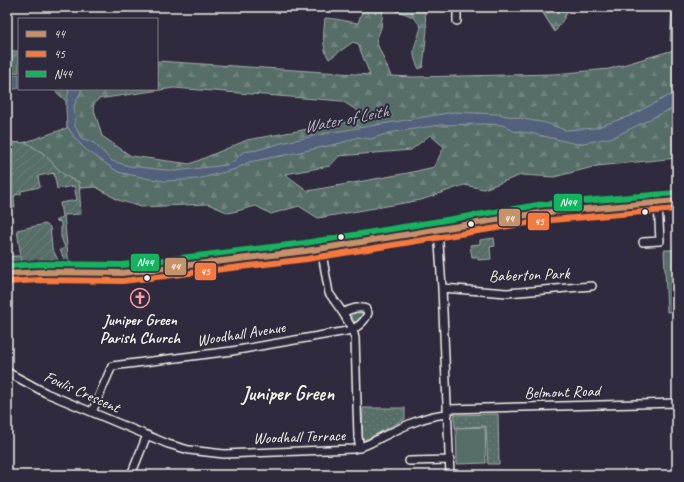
<svg xmlns="http://www.w3.org/2000/svg" width="684" height="482" font-family="Caveat,sans-serif">
	<style>
		.grass { fill: url(#grass-dots); stroke: #a5afa8 }
		.forest { fill: url(#forest-firs); stroke: #a5afa8; fill-rule: evenodd }
		.park { fill: #566d68; stroke: #a5afa8 }
		.garden { fill: url(#garden-furrows); stroke: #a5afa8 }
		.water { fill: #53607c; stroke: #939aa7 }
		.lines { fill: none; stroke-linecap: round; stroke-linejoin: round }
		.street-casing { stroke: #f4f1e8; stroke-width: 10 }
		.primary-casing { stroke: #f4f1e8; stroke-width: 14 }
		.street { stroke: #2f2a3d; stroke-width: 7 }
		.primary { stroke: #756964; stroke-width: 11 }
		.bus-1-casing { stroke: #2f2a3d; stroke-width: 9 }
		.bus-2-casing { stroke: #2f2a3d; stroke-width: 9 }
		.bus-3-casing { stroke: #2f2a3d; stroke-width: 9 }
		.bus-1 { stroke: #c7916a; stroke-width: 6 }
		.bus-2 { stroke: #f6793e; stroke-width: 6 }
		.bus-3 { stroke: #13b361; stroke-width: 6 }
		.bus-dot { fill: #f4f1e8; stroke: #2f2a3d; stroke-width: 1.5 }
		.labels { text-anchor: middle; dominant-baseline: central; stroke-width: 4; stroke-linejoin: round; paint-order: stroke }
		.street-label { font-size: 16px; fill: #f4f1e8; stroke: #2f2a3d }
		.poi-label { font-size: 16px; font-weight: bold; fill: #f4f1e8; stroke: #2f2a3d }
		.water-label { font-size: 17px; font-style: italic; fill: #b4b7bd; stroke: #2f2a3d }
		.district-label { font-size: 20px; font-weight: bold; fill: #f4f1e8; stroke: #2f2a3d }
		.line-badge { stroke: #2f2a3d; stroke-width: 1.5 }
		.badge-label { font-size: 11px; text-anchor: middle; font-weight: bold; fill: #fff }
	</style>
	<defs>
		<pattern id="grass-dots" width="8" height="8" patternUnits="userSpaceOnUse"><rect width="8" height="8" fill="#566d68"/><path d="M2 2h.1M6 6h.1" fill="none" stroke="#6f827e" stroke-width="1.8" stroke-linecap="round"/></pattern>
		<pattern id="forest-firs" width="22" height="20" patternUnits="userSpaceOnUse"><rect width="22" height="20" fill="#566d68"/><path d="M5 1l3.5 6h-7zM16 11l3.5 6h-7z" fill="#6f827e"/></pattern>
		<pattern id="garden-furrows" width="10" height="10" patternUnits="userSpaceOnUse"><rect width="10" height="10" fill="#566d68"/><path d="M-1 1l2-2M0 10L10 0M9 11l2-2" fill="none" stroke="#6f827e"/></pattern>
	</defs>
	<rect width="100%" height="100%" fill="#2f2a3d"/>
	<filter id="ink" filterUnits="userSpaceOnUse"><feTurbulence type="fractalNoise" baseFrequency=".025" numOctaves="2"/><feDisplacementMap in="SourceGraphic" scale="8" xChannelSelector="R" yChannelSelector="G"/><feConvolveMatrix kernelMatrix="1 2 1 2 8 2 1 2 1" color-interpolation-filters="sRGB"/></filter>
	<g filter="url(#ink)">
		<path class="grass" d="M 361,310 L 364,312 L 364,315 L 356,324 L 349,312 Z
			M 363,408 L 405,408 L 405,419 L 365,440 L 362,438 Z
			M 498,414 L 499,464 L 488,464 L 486,426 L 455,428 L 454,415 Z"/>
		<path class="forest" d="M 364,7 L 383,10 L 381,28 L 376,41 L 391,76 L 414,77 L 554,74 L 609,69 L 677,49 L 677,158 L 597,166 L 554,177 L 521,175 L 484,189 L 464,185 L 421,200 L 318,218 L 299,206 L 271,214 L 256,206 L 229,213 L 208,204 L 141,207 L 118,200 L 96,187 L 82,188 L 39,167 L 13,188 L 7,188 L 7,144 L 17,145 L 67,128 L 66,101 L 53,89 L 157,89 L 157,61 L 370,75 L 358,44 L 353,42 L 329,59 C 321,48 324,30 325,18 C 336,18 347,22 358,23 ZM 174,88 L 342,101 L 369,118 L 247,140 L 190,164 L 131,156 L 102,136 L 93,106 L 98,99 ZM 430,135 L 444,147 L 434,167 L 408,173 L 308,191 L 285,174 L 330,166 L 339,156 L 411,150 Z
			M 395,7 L 424,7 L 427,29 L 423,67 L 419,69 C 409,50 416,46 421,27 C 415,16 407,14 396,11 Z
			M 539,7 L 571,7 L 555,32 Z
			M 7,51 L 19,51 L 19,72 L 7,74 Z
			M 7,256 L 29,256 L 56,258 L 61,266 L 60,272 L 7,274 Z"/>
		<path class="park" d="M 672,8 L 677,8 L 677,41 L 670,41 Z
			M 664,250 L 677,250 L 677,311 L 667,312 Z
			M 485,427 L 486,463 L 457,464 L 456,428 Z"/>
		<path class="garden" d="M 7,142 L 27,143 L 43,153 L 62,173 L 71,179 L 79,182 L 81,214 L 64,215 L 69,266 L 67,266 L 60,250 L 65,248 L 61,237 L 61,222 L 55,221 L 62,217 L 60,203 L 77,200 L 74,186 L 57,189 L 54,173 L 38,176 L 40,187 L 21,191 L 21,194 L 15,195 L 14,198 L 15,207 L 12,207 L 7,176 Z
			M 45,224 L 50,227 L 52,248 L 61,266 L 22,264 L 17,230 Z
			M 494,238 L 495,246 L 490,247 L 491,259 L 478,260 L 478,257 L 472,257 L 470,245 L 480,244 L 480,240 Z"/>
		<path class="water" d="M 19,74 L 19,88 L 7,91 L 7,77 Z
			M 69,89 L 82,89 L 74,106 L 75,126 L 81,138 L 94,143 L 112,161 L 129,166 L 175,171 L 227,165 L 234,161 L 243,152 L 257,150 L 281,143 L 328,133 L 454,112 L 497,114 L 546,123 L 565,130 L 595,128 L 632,115 L 668,96 L 677,94 L 677,107 L 660,114 L 614,137 L 595,141 L 577,144 L 530,133 L 513,131 L 503,125 L 486,124 L 439,125 L 389,133 L 371,139 L 358,137 L 341,143 L 300,152 L 249,162 L 236,169 L 198,179 L 165,181 L 150,179 L 118,172 L 85,149 L 75,138 L 67,126 L 66,106 Z"/>
		<g class="lines">
			<defs>
				<path id="street" d="M 457,7 L 457,21
					M 438,229 L 442,288 L 450,475
					M 643,242 L 660,241 L 658,203
					M 321,248 L 329,293 L 343,313 L 353,330 L 355,338 L 358,437 L 360,448
					M 442,288 L 507,293 L 592,286
					M 7,372 L 46,393 L 168,444 L 189,450 L 224,454 L 353,449 C 365,447 374,441 384,436 C 404,426 426,415 448,414
					M 448,409 L 677,403
					M 92,412 L 112,366 L 232,351 L 347,331 C 356,329 365,322 368,313 L 366,309 C 360,306 349,309 343,313
					M 409,461 L 450,460
					M 131,475 L 147,435"/>
				<path id="primary" d="M 7,274 L 40,272 L 122,273 L 306,251 L 412,233 L 539,213 L 677,201"/>
			</defs>
			<use href="#street" class="street-casing"/>
			<use href="#primary" class="primary-casing"/>
			<use href="#street" class="street"/>
			<use href="#primary" class="primary"/>
			<defs>
				<path id="bus-1" d="M 7,274 L 40,272 L 122,273 L 306,251 L 539,213 L 677,201"/>
				<path id="bus-2" d="M 7,282 L 40,280 L 123,281 L 307,259 L 540,221 L 677,209"/>
				<path id="bus-3" d="M 7,266 L 40,264 L 122,265 L 305,243 L 538,205 L 676,193"/>
			</defs>
			<use href="#bus-1" class="bus-1-casing"/>
			<use href="#bus-2" class="bus-2-casing"/>
			<use href="#bus-3" class="bus-3-casing"/>
			<use href="#bus-1" class="bus-1"/>
			<use href="#bus-2" class="bus-2"/>
			<use href="#bus-3" class="bus-3"/>
		</g>
	</g>
	<defs>
		<symbol id="church-ring" viewBox="-11 -11 22 22"><circle r="9.5" fill="#2f2a3d" stroke="#ff9aa2" stroke-width="1.5"/><path d="M-1.2-6h2.4v3.5h3.3v2.4h-3.3V6h-2.4V-.1h-3.3v-2.4h3.3Z" fill="#ff9aa2"/></symbol>
	</defs>
	<g fill-rule="evenodd">
		<use href="#church-ring" x="129" y="287" width="22" height="22"/>
	</g>
	<g class="bus-dot">
		<circle cx="645" cy="212" r="3.5"/>
		<circle cx="471" cy="224" r="3.5"/>
		<circle cx="341" cy="237" r="3.5"/>
		<circle cx="147" cy="278" r="3.5"/>
	</g>
	<g class="labels">
		<g class="street-label">
			<text transform="translate(529 275) rotate(-2)">Baberton Park</text>
			<text transform="translate(241 334) rotate(-9)">Woodhall Avenue</text>
			<text transform="translate(82 392) rotate(24)">Foulis Crescent</text>
			<text transform="translate(562 392) rotate(-2)">Belmont Road</text>
			<text transform="translate(299 437) rotate(-2)">Woodhall Terrace</text>
		</g>
		<g class="poi-label">
			<text x="140" y="320">Juniper Green<tspan x="140" dy="18">Parish Church</tspan></text>
		</g>
		<g class="water-label">
			<text transform="translate(346 119) rotate(-11)">Water of Leith</text>
		</g>
		<g class="district-label">
			<text x="288" y="393">Juniper Green</text>
		</g>
	</g>
	<g class="line-badge">
		<rect x="553" y="193" width="30" height="19" rx="4" fill="#13b361"/>
		<rect x="498" y="208" width="23" height="19" rx="4" fill="#c7916a"/>
		<rect x="527" y="212" width="23" height="19" rx="4" fill="#f6793e"/>
		<rect x="130" y="253" width="30" height="19" rx="4" fill="#13b361"/>
		<rect x="164" y="257" width="23" height="19" rx="4" fill="#c7916a"/>
		<rect x="194" y="262" width="23" height="19" rx="4" fill="#f6793e"/>
	</g>
	<g class="badge-label">
		<text x="568" y="206">N44</text>
		<text x="509" y="222">44</text>
		<text x="539" y="225">45</text>
		<text x="145" y="266">N44</text>
		<text x="175" y="270">44</text>
		<text x="205" y="275">45</text>
	</g>
	<rect width="684" height="482" fill="none" stroke="#2f2a3d" stroke-width="24"/>
	<rect x="12" y="12" width="660" height="458" fill="none" stroke="#f4f1e8" stroke-width="1.5" filter="url(#ink)"/>
	<rect x="18" y="18" width="140" height="72" fill="#2f2a3d" stroke="#7e7a81"/>
	<rect x="26" y="31" width="20" height="6" fill="#c7916a" stroke="#7e7a81"/>
	<text x="54" y="38" font-size="12" fill="#f4f1e8">44</text>
	<rect x="26" y="51" width="20" height="6" fill="#f6793e" stroke="#7e7a81"/>
	<text x="54" y="58" font-size="12" fill="#f4f1e8">45</text>
	<rect x="26" y="71" width="20" height="6" fill="#13b361" stroke="#7e7a81"/>
	<text x="54" y="78" font-size="12" fill="#f4f1e8">N44</text>
</svg>
